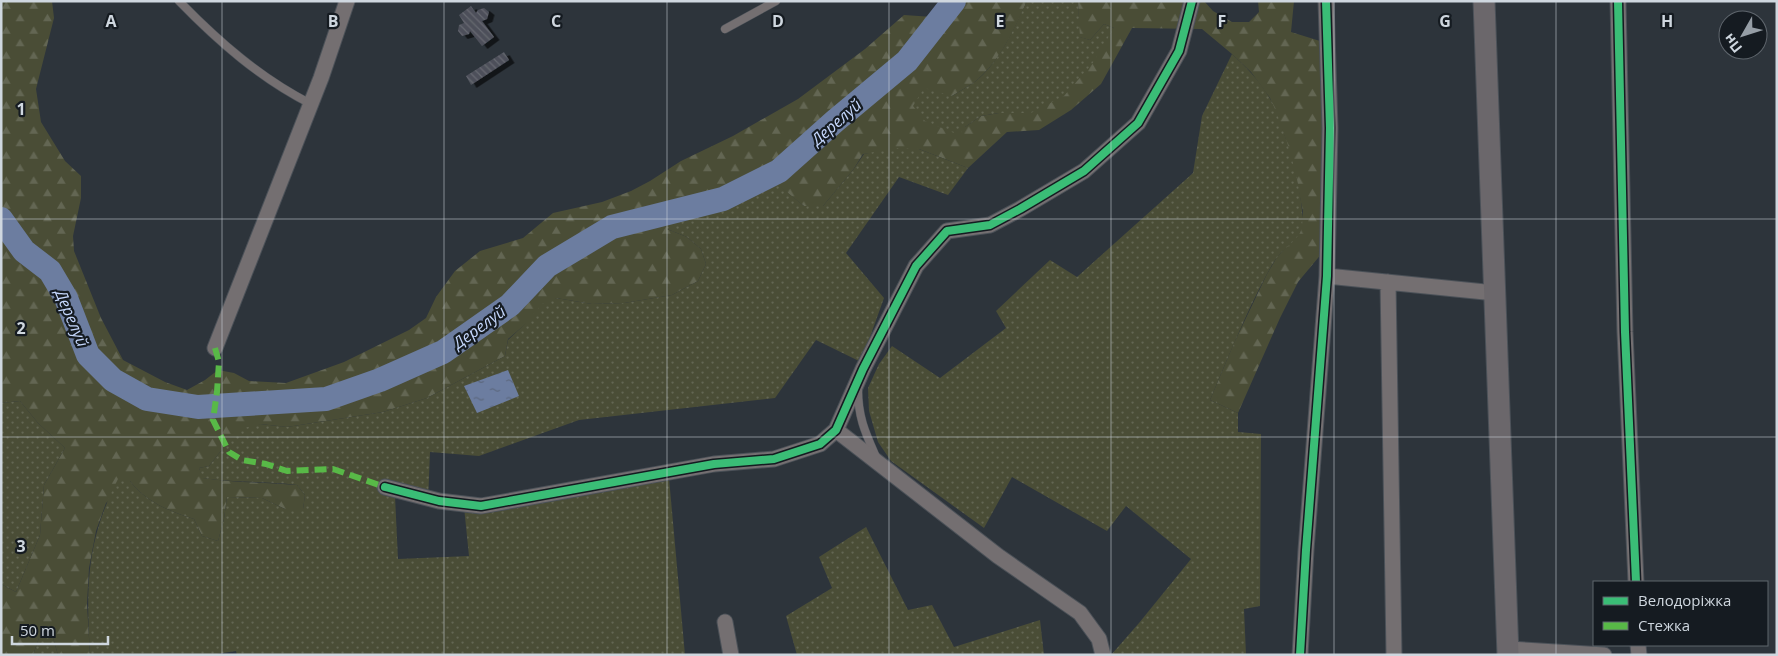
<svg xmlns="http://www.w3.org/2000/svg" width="1778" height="656" font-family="'Open Sans',sans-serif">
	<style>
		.forest { fill: url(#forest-firs) }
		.garden { fill: url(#garden-dots) }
		.water { fill: url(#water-ripples) }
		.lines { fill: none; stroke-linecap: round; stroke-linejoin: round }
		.river { stroke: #6c7da0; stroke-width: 24 }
		.building { fill: url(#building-back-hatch); filter: url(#shadow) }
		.lane-casing { stroke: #4b5158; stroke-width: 9 }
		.street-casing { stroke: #4b5158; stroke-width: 17 }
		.secondary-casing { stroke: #4b5158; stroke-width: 23 }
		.lane { stroke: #746f71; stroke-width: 8 }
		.street { stroke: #746f71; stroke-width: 15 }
		.secondary { stroke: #6b676b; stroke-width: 21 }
		.quiet { stroke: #58b947; stroke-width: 6; stroke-dasharray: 12 6; stroke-linecap: butt }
		.cycleway-casing { stroke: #151b21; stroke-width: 11 }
		.cycleway { stroke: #3abd76; stroke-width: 8 }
		.grid { fill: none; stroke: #cfd7df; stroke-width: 1; stroke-opacity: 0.55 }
		.labels { text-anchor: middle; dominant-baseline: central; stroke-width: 4.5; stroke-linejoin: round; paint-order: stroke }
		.water-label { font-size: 16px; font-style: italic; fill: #c4d6fb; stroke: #151b21 }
		.grid-label { font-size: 16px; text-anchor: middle; font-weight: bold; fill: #cfd7df; stroke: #151b21; stroke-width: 4.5; stroke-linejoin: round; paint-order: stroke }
	</style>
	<defs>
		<pattern id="forest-firs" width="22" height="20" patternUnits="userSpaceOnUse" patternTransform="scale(1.25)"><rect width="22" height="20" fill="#4a4d36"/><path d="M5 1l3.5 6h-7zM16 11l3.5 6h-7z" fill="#636653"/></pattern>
		<pattern id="garden-dots" width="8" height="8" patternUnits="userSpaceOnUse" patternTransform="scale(1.25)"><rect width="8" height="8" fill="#4a4d36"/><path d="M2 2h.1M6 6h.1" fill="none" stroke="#636653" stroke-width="1.8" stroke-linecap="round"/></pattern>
		<pattern id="water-ripples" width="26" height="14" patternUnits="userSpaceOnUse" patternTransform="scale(1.25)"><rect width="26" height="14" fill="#6c7da0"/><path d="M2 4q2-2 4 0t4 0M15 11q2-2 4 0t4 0" fill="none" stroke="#5c687f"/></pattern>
		<pattern id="building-back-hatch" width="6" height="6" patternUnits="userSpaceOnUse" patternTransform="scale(1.25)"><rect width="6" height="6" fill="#4d505a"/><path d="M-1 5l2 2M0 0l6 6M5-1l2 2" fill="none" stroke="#666871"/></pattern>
		<filter id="shadow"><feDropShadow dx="5.5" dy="3" stdDeviation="0" flood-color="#0009"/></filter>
	</defs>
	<rect width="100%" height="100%" fill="#2d343b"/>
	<path class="forest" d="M 1,1 L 52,1 L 54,18 L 36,89 L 41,122 L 65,161 L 81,176 L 81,198 L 73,236 L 74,251 L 101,318 L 123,360 L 165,382 L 187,390 L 205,380 L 218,370 L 234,373 L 249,381 L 286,383 L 344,362 L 409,330 L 426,318 L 436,297 L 455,271 L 480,251 L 523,238 L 553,213 L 602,202 L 631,191 L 650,181 L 681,161 L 733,136 L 798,99 L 865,49 L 904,15 L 933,17 L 949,12 L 956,1 L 1027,1 C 1014,30 1001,60 976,81 C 969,86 960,91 952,96 L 965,127 L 981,116 L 999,113 L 1114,28 L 1104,24 L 1090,40 L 1079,37 L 1078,1 L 1204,1 L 1213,11 L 1232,22 L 1249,22 L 1259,12 L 1258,1 L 1294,1 L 1291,32 L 1320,41 L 1325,67 L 1323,252 L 1298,282 L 1280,318 L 1238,413 L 1210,400 L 1234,343 L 1267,274 L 1277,257 L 1300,232 L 1303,212 L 1296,177 L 1285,137 L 1270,98 L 1251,72 L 1232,54 L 1202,29 L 1132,28 L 1101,84 L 1071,110 L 1039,130 L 1007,132 L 968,168 L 919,149 L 863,154 L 853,170 L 823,206 L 804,206 L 765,175 L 744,180 L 715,193 L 667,229 L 687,237 L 701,249 L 706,264 L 698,281 L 672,295 L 624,303 L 592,304 L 556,298 L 508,339 L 505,356 L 427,398 L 383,412 L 287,427 L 260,424 L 224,447 L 209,466 L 199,468 L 203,478 C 234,483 266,482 297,485 L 305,495 L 303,509 L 285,509 L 262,498 L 227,497 L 224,519 L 218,541 L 202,536 L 194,519 C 169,511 146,502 130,481 L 106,503 L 96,531 L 89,568 L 87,604 L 90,655 L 58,655 L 52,634 L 40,635 L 33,655 L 1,655 L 1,584 L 16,592 L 40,535 L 44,485 L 65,448 L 38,423 L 20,401 L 1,403 Z"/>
	<path class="garden" d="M 1027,1 L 1078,1 L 1080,37 L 1090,40 L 1104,24 L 1114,28 L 1092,64 L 1064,96 L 1031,113 L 999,113 L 981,116 L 965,127 L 959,135 L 925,121 L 913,106 L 924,88 L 952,96 C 960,91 969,86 976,81 C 1001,60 1013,30 1027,1 Z
		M 1232,54 C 1246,67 1259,80 1269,97 C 1282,118 1311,211 1300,233 C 1295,241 1285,248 1279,255 C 1274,261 1270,268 1267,274 C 1245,315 1228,358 1210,400 L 1238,413 L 1238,432 L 1261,434 L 1260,606 L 1244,609 L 1246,655 L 1111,655 L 1139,623 L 1191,559 L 1126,506 L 1107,531 L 1012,477 L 984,528 L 891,461 L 878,442 L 869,411 L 868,388 L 879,364 L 892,346 L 940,378 L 1006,328 L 996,311 L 1050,260 L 1077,277 L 1193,173 L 1202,116 Z
		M 894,148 L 919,149 L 968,168 L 948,195 L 899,177 L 846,253 L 884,298 L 861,362 L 816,340 L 775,398 L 579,420 L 479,456 L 430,452 L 428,503 L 395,496 L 398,559 L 469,556 L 463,497 L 487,499 L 668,467 L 685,655 L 237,655 L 236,651 L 210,655 L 90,655 C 86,587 86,541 118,479 L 130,481 C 146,502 169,511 194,519 L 202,536 L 218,541 L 224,519 L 227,497 L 262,498 L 285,509 L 303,509 L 305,495 L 297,485 C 266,481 234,483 202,478 L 199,468 L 209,466 L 224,447 L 244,428 L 260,424 L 287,427 L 383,412 L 427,398 L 505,356 L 508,340 L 525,324 L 542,304 L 556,298 L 592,304 L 624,303 L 672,295 L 698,281 L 706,264 L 701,249 L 687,237 L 667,229 L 665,210 L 715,193 L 744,180 L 765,174 L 804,206 L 823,206 L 853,170 L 864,154 Z
		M 20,401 L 38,423 L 65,448 L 44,485 L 40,535 L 16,592 L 1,584 L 1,403 Z
		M 866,527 L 908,610 L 932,605 L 954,647 L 1040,620 L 1044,655 L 797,655 L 786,616 L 832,588 L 819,557 Z
		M 52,634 L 58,655 L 33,655 L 40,635 Z"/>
	<path class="water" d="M 508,370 L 519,396 L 477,413 L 464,386 Z"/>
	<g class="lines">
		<path class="river" d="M 1,219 L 24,251 L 50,271 L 66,298 L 88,355 L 113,380 L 147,399 L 198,407 L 326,399 L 380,380 L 443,352 L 510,305 L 547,266 L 612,227 L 723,199 L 779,171 L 835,121 L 907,61 L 954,1"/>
	</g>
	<path class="building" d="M 471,6 L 476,13 L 478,10 L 484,8 L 489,12 L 487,19 L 482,21 L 494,37 L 482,46 L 470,31 L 469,34 L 462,36 L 458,31 L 459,25 L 464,23 L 459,15 Z
		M 504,52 L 509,60 L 471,85 L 466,76 Z"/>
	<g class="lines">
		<defs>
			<path id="lane" d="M 179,1 C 219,42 260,78 311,104
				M 725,29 L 776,1
				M 858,389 C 858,417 865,432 876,457"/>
			<path id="street" d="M 1618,1 L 1625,332 L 1636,582
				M 1327,276 L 1495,293
				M 1388,282 L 1394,655
				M 215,348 L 321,78 L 347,1
				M 836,430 L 998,556 L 1080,613 L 1099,639 L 1103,655
				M 385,487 L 439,501 L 481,506 L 714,464 L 774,459 L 820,444 L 836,430 L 863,369 L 916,266 L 947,231 L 990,225 L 1020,209 L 1084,171 L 1138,123 L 1179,51 L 1192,1
				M 725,622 L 731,655
				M 1638,645 L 1639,655
				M 1508,649 L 1604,655
				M 1300,655 L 1306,550 L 1327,276 L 1330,128 L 1326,1"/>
			<path id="secondary" d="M 1484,1 L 1508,655"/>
		</defs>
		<use href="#lane" class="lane-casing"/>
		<use href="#street" class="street-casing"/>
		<use href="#secondary" class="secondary-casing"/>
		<use href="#lane" class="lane"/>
		<use href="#street" class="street"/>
		<use href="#secondary" class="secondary"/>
		<path class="quiet" d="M 215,348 L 219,362 L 217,392 L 213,420 L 229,452 L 242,460 L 266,464 L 287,471 L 333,469 L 385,487"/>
		<defs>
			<path id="cycleway" d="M 1618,1 L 1625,332 L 1636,582
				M 385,487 L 439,501 L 481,506 L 714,464 L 774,459 L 820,444 L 836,430 L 863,369 L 916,266 L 947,231 L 990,225 L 1020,209 L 1084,171 L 1138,123 L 1179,51 L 1192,1
				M 1300,655 L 1306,550 L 1327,276 L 1330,128 L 1326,1"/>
		</defs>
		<use href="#cycleway" class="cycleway-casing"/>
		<use href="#cycleway" class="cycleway"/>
	</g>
	<path class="grid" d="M 222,1 L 222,655M 444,1 L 444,655M 667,1 L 667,655M 889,1 L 889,655M 1111,1 L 1111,655M 1334,1 L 1334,655M 1556,1 L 1556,655M 1,219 L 1777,219M 1,437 L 1777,437"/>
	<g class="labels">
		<g class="water-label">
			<text transform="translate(836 122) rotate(-41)">Дерелуй</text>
			<text transform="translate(72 318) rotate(67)">Дерелуй</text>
			<text transform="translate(479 327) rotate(-36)">Дерелуй</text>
		</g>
	</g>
	<g class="grid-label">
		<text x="111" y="27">A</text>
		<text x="333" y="27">B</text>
		<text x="556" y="27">C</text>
		<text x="778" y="27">D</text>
		<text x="1000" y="27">E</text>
		<text x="1222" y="27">F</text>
		<text x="1445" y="27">G</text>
		<text x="1667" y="27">H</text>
		<text x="21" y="115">1</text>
		<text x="21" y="334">2</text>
		<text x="21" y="552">3</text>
	</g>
	<rect width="1778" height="656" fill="none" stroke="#cfd7df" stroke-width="5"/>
	<rect x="1593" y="581" width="175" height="65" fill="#151b21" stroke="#5f666d"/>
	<rect x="1603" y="597" width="25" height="8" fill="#3abd76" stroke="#5f666d"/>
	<text x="1638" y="606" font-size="15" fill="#cfd7df">Велодоріжка</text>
	<rect x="1603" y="622" width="25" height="8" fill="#58b947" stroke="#5f666d"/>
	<text x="1638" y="631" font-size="15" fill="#cfd7df">Стежка</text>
	<g transform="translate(1743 35) rotate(231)"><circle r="24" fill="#151b21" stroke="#5f666d"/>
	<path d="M0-4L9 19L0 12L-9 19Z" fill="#969ea6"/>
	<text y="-8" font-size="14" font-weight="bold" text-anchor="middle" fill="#cfd7df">Пн</text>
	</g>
	<path d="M12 636v8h96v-8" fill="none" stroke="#cfd7df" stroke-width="2.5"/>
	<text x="20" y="636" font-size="15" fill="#cfd7df" stroke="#151b21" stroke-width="4" paint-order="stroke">50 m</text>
</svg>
